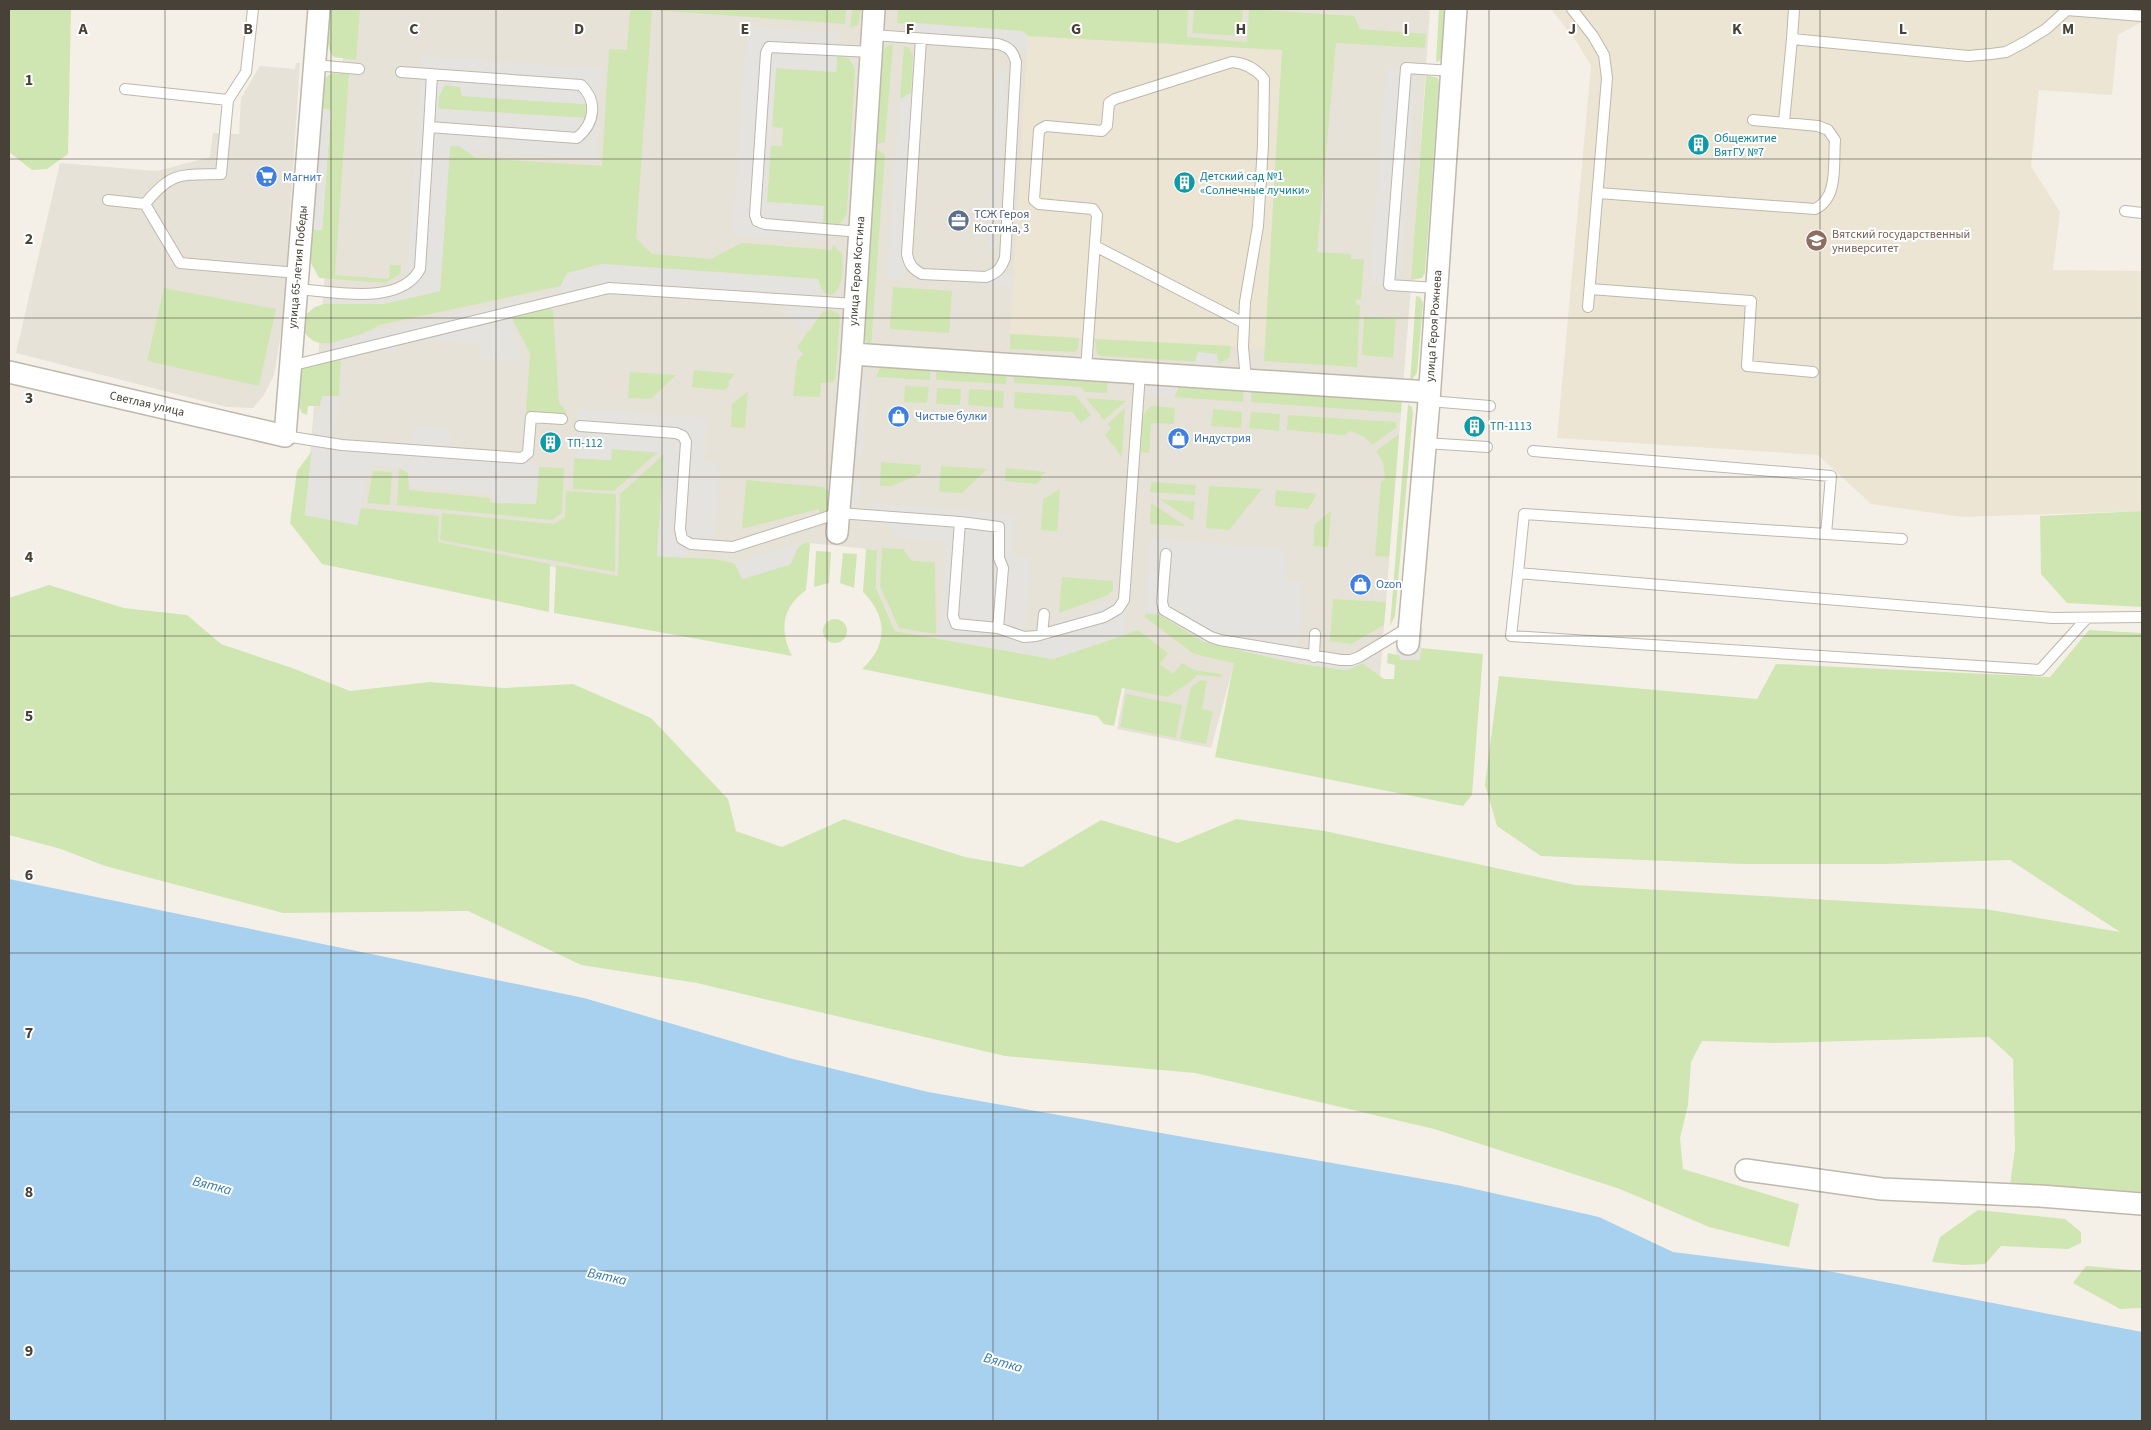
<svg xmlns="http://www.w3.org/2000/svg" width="2151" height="1430" font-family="'Source Sans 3',sans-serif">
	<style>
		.residential { fill: #e7e2d7 }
		.education { fill: #ece5d3 }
		.green { fill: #cfe6b2 }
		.parking { fill: #e5e3e0; fill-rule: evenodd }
		.water { fill: #a7d1ee }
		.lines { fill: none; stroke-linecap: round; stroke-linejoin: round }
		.lane-casing { stroke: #bfb8ab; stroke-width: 12 }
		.street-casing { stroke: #bfb8ab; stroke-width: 24 }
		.lane { stroke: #fff; stroke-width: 10 }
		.street { stroke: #fff; stroke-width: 21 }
		.grid { fill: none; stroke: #474137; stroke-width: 1; stroke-opacity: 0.55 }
		.labels { text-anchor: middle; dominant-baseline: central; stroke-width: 4; stroke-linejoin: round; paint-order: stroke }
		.culture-label { font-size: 12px; fill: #0d838f; stroke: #fff; text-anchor: start }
		.shop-label { font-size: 12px; fill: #366cbe; stroke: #fff; text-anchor: start }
		.service-label { font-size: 12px; fill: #4e5e75; stroke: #fff; text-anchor: start }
		.education-label { font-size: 12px; fill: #785e54; stroke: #fff; text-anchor: start }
		.street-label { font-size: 12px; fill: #474137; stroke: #fff }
		.water-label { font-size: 14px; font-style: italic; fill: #337bb0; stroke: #fff }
		.grid-label { font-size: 16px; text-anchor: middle; font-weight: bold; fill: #474137; stroke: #fff; stroke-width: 4; stroke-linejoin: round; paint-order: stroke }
	</style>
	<rect width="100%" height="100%" fill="#f4f0e8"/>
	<path class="residential" d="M 347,9 L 1430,9 L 1410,299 L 1380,676 L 1238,650 L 1211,748 L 1117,729 L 1128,672 L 895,631 L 876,586 L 877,550 L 810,543 L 807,583 L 614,580 L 305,515 Z
		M 296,63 L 300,63 L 283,322 L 274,375 L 264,395 L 253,408 L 227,407 L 16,353 L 60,163 L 157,171 L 210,157 L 213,133 L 239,134 L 241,98 L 260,66 L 295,69 Z"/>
	<path class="education" d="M 1551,9 L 2142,9 L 2142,22 L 2118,35 L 2112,95 L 2039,90 L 2031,166 L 2060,212 L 2053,270 L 2142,271 L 2142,511 L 1962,517 L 1871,504 L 1818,455 L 1557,438 L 1591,66 L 1577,42 Z
		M 1028,36 L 1282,50 L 1265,349 L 1010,334 Z"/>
	<path class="green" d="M 9,9 L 71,9 L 68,154 L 47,169 L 32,170 L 9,152 Z
		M 330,9 L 360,9 L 356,60 L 334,57 C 323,45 329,24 330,9 Z
		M 630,9 L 846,9 L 845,24 L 652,10 L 636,238 L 652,254 L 711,259 L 741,243 L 832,250 L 833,245 L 842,253 C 843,268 844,286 832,295 C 822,294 821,288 818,279 L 567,273 L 561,286 L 379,325 C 368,333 333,346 320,343 C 313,342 308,337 304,332 L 305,315 L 315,307 L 324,304 L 383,304 L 440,291 L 450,146 L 459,146 L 476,158 L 602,166 L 609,49 L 627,50 Z
		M 852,9 L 861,9 L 858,25 L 850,28 Z
		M 898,9 L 1188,9 L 1187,37 L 1247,42 L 1249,9 L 1354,16 L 1360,29 L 1426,34 L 1425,48 L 1336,43 L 1317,252 L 1351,254 L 1351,259 L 1364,259 L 1361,300 L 1356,299 L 1356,305 L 1360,305 L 1357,367 L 1264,361 L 1282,50 L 1028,36 L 1022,31 L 897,23 Z
		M 1194,9 L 1243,9 L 1241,36 L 1192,33 Z
		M 1439,9 L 1445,9 L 1442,56 L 1439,61 L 1436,62 Z
		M 893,44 L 885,142 L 876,144 L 883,51 L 887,46 Z
		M 904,46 L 909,48 L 913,55 L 911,93 L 900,99 Z
		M 837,56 L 849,58 L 855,69 L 847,212 L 844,219 L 837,226 L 826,226 L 823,224 L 823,206 L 767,202 L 770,146 L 782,146 L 783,128 L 772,127 L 776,68 L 836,72 Z
		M 333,73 L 349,74 L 335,275 L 389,279 L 390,265 L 401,265 L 400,274 L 385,283 L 319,278 L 310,261 L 310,229 L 322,230 L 331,110 L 320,109 L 321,91 L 327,76 Z
		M 1426,75 L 1438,78 L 1439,83 L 1425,273 L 1422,278 L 1411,280 Z
		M 445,85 L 460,87 L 462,96 L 586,104 L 585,118 L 441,109 L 438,107 L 439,96 Z
		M 876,149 L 885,154 L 871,347 L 868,346 L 863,333 Z
		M 893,287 L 952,291 L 949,333 L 890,329 Z
		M 164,288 L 276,309 L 259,386 L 147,361 Z
		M 1416,296 L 1420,297 L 1423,303 L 1417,373 L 1410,382 Z
		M 544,306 L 553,310 L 559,403 L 566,411 L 566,415 L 526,412 L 530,353 L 513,320 L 517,313 Z
		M 831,310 L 839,314 L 840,320 L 835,379 L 833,382 L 821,383 L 820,397 L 793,396 L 797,361 L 803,354 L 797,347 L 823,312 Z
		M 1364,317 L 1396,319 L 1393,358 L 1362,355 Z
		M 1010,334 L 1079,338 L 1078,349 L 1074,352 L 1010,349 Z
		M 1095,339 L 1231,346 L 1229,358 L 1221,363 L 1102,356 L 1097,354 Z
		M 341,358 L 339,396 L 322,396 L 320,406 L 308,406 L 307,415 L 302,413 C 295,401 297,378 304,367 Z
		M 882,364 L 930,366 L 930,380 L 876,377 Z
		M 936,367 L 1007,371 L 1006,384 L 936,380 Z
		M 694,370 L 735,374 L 728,382 L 730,384 L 725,390 L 692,387 Z
		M 1014,371 L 1108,377 L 1107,393 L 1085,392 L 1081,387 L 1014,383 Z
		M 630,372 L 676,375 L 651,399 L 628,398 Z
		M 1180,385 L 1244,385 L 1243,402 L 1174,397 Z
		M 905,386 L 929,387 L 927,403 L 904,402 Z
		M 1252,386 L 1402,397 L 1401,413 L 1251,402 Z
		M 937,388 L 961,389 L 960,405 L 936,404 Z
		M 969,389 L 1004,391 L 1003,408 L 968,405 Z
		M 748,391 L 745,428 L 731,427 L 732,404 Z
		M 1015,392 L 1076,396 L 1091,415 L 1081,423 L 1072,412 L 1014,408 Z
		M 1086,398 L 1126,401 L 1104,420 Z
		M 1408,404 L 1412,407 L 1413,413 L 1395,616 L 1390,626 Z
		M 1153,406 L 1175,408 L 1174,424 L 1151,423 L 1149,453 L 1141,452 C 1142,439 1138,409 1153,406 Z
		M 1125,408 L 1122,457 L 1105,435 L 1111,428 L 1107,424 Z
		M 1213,409 L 1242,412 L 1241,428 L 1211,426 Z
		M 1251,412 L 1280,414 L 1279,431 L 1249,428 Z
		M 1288,415 L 1395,422 L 1397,427 L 1372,445 L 1365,437 L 1350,431 L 1344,435 L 1287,430 Z
		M 1399,434 L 1389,557 L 1375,556 L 1381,482 L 1385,479 L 1383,462 L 1376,451 Z
		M 612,449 L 658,452 L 614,491 L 573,489 L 574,458 L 611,460 Z
		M 312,451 L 305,515 L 357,525 L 361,508 L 439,516 L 438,542 L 550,564 L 549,612 L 322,564 L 290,523 L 297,471 Z
		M 664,454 L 657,556 L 714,559 L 732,563 L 735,564 L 743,579 L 791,564 L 797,549 L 805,542 L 810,543 L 806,590 C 782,608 779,629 792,656 L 554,613 L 556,565 L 618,576 L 620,494 Z
		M 881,462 L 921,465 L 920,474 L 892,486 L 880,486 Z
		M 941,466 L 987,469 L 962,493 L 939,492 Z
		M 539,467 L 564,468 L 562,513 L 552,520 L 397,505 L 399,468 L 408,473 L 409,490 L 490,498 L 490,502 L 536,504 Z
		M 1006,468 L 1046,472 L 1040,477 L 1042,479 L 1036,484 L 1005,481 Z
		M 373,471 L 392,472 L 390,505 L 367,503 Z
		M 746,480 L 823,487 L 830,493 L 829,510 L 819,514 L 819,509 L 742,529 Z
		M 1151,482 L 1196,485 L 1195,495 L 1150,492 Z
		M 1209,486 L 1262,489 L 1229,530 L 1206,528 Z
		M 1060,489 L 1057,531 L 1041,530 L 1043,499 Z
		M 1276,490 L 1317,494 L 1308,509 L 1275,506 Z
		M 566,491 L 616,494 L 615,572 L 440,540 L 442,513 L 554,524 L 565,517 Z
		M 1159,499 L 1195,502 L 1193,521 Z
		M 1151,503 L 1186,526 L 1150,524 Z
		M 1331,511 L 1328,547 L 1313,546 L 1315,524 Z
		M 2142,511 L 2142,607 L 2067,603 L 2041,574 L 2040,516 Z
		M 882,548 L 903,549 L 912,561 L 935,562 L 936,634 L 899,628 L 880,586 Z
		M 866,549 L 877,550 L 876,587 L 895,631 L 1053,659 L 1138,630 L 1168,653 L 1160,664 L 1173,674 L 1182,663 L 1194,670 L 1221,674 L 1221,677 L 1197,675 L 1190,682 L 1168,697 L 1122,688 L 1114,726 L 1104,724 L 1097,716 L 862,669 C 888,645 888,617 863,592 Z
		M 816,551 L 831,552 L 829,583 L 814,587 Z
		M 843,553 L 857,554 L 854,588 L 840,583 Z
		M 1062,577 L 1113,581 L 1113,590 L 1108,595 L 1059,613 Z
		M 49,585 L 124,608 L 187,615 L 221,644 L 292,668 L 350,691 L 430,682 L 504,688 L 573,684 L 651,718 L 728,799 L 736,831 L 782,847 L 844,819 L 965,857 L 1022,867 L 1101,820 L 1178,843 L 1236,819 L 1325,831 L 1575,885 L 1985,909 L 2120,932 L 2010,860 L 1885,864 L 1744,864 L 1541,856 L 1497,826 L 1485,785 L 1499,676 L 1757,699 L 1776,664 L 2050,677 L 2089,630 L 2142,633 L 2142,1192 L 2010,1185 L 2015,1149 L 2013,1059 L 1989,1037 L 1775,1043 L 1702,1041 L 1691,1062 L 1688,1105 L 1680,1138 L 1683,1169 L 1799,1204 L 1789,1247 L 1709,1227 L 1620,1189 L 1434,1129 L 1195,1073 L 1005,1056 L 697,983 L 581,965 L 468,911 L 283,913 L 105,866 L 61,849 L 9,835 L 9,598 Z
		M 1333,599 L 1386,602 L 1384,625 L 1351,644 L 1330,641 Z
		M 1146,613 L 1160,615 L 1204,642 L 1296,663 L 1347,670 L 1362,663 L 1384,679 L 1394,679 L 1395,665 L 1387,663 L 1388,653 L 1399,655 L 1401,660 L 1419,660 L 1421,648 L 1483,654 L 1472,795 L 1463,806 L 1215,757 L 1234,663 L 1194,654 L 1145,617 Z
		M823 631a12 12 0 1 1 24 0a12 12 0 1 1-24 0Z
		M 1201,680 L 1207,681 L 1202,709 L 1213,711 L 1206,744 L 1180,739 L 1191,687 Z
		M 1126,694 L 1182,705 L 1176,738 L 1120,727 Z
		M 1978,1210 L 2065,1219 L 2081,1232 L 2081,1243 L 2068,1249 L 2001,1246 L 1985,1264 L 1963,1265 L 1932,1262 L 1940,1237 Z
		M 2086,1266 L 2142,1271 L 2142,1308 L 2120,1309 L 2073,1283 Z"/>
	<path class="parking" d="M 915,23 L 1022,31 L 1028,36 L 1027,51 L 913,38 Z
		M 747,27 L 839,33 L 836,72 L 776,68 L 767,202 L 824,206 L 823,223 L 826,229 L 826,241 L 733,235 Z
		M 423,56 L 601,69 L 596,159 L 465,150 L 459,146 L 450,146 L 440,291 L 383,304 L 330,303 L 331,291 L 384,294 L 419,270 L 401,279 L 408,265 ZM 445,85 L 460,87 L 462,96 L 586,104 L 586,114 L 585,118 L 441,109 L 438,107 L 439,96 Z
		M 1387,67 L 1417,69 L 1400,286 L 1370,284 Z
		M 999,72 L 1007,73 L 996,253 L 988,252 Z
		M 918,89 L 904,279 L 887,279 L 900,99 Z
		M 320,109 L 331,110 L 322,230 L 310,229 Z
		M 602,264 L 818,279 L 821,310 L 805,333 L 776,299 L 609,288 L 565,298 L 561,286 L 567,273 Z
		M 993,274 L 1014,275 L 1013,287 L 982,286 L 983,277 Z
		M 552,293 L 554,301 L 521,309 L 514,317 L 512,322 L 512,330 L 514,337 L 520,344 L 519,361 L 481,359 L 481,344 L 399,339 L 397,352 L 354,350 L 331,356 L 328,344 L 365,333 Z
		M 1198,352 L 1217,354 L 1219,369 L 1193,367 Z
		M 1147,373 L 1182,375 L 1174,397 L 1146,395 Z
		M 849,385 L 867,387 L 862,458 L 843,460 Z
		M 322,396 L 339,396 L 335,435 L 342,445 L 395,449 L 408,444 L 413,439 L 415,427 L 449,429 L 449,438 L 454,450 L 522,458 L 539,467 L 536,504 L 493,503 L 493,494 L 409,486 L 408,473 L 405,470 L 395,467 L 370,465 L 357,525 L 305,515 L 315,419 L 319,413 Z
		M 578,409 L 707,418 L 704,462 L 719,463 L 714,541 L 687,539 L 686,558 L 657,556 L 664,453 L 612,449 L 611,460 L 574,458 Z
		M 842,480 L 861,482 L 859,507 L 839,506 Z
		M 869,503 L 1015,515 L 1011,557 L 1031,559 L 1024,637 L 1057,630 L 1057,622 L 1112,601 L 1112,614 L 1126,610 L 1125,635 L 1053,659 L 940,639 L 947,542 L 896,536 L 883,516 L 868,515 Z
		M 1151,539 L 1285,549 L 1283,580 L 1303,582 L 1297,654 L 1341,660 L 1376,648 L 1379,656 L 1347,670 L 1296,663 L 1204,642 L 1160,615 L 1146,613 Z
		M 796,544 L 797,549 L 791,564 L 742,579 L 735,564 Z
		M 1410,627 L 1423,628 L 1420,660 L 1401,660 L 1399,655 L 1396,653 L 1396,643 L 1408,644 Z"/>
	<path class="water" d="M 9,879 L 584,998 L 789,1058 L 928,1092 L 1457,1185 L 1599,1217 L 1673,1252 L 1833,1272 L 2142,1332 L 2142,1421 L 9,1421 Z"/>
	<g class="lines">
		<defs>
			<path id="lane" d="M 1572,9 L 1593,36 L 1604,55 L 1607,78 L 1588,307
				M 873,35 L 998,44 C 1009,47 1013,51 1016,62 L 1005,258 C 1001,269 997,273 986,277 L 922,274 C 913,269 909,265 907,254 L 921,39
				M 1792,39 L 1794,9
				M 314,65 L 359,69
				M 125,89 L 228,100 L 246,72 L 253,9
				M 1784,122 L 1792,39 L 1968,56 L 1991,54 L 2006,52 L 2025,42 L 2046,29 L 2067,10 L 2142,16
				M 429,127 L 432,74
				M 1598,193 L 1815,209 C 1839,198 1833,163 1835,140 L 1828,130 L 1818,126 L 1753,120
				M 108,200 L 145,204 L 180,263 L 298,273
				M 145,204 C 172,171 180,175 221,174 L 228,100
				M 2125,211 L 2142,213
				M 860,232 L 765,224 L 757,221 L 755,215 L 766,53 L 769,47 L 871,52
				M 1095,246 L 1244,323
				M 1437,288 L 1389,285 L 1406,68 L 1452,71
				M 296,289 C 332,291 400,307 420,269 L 429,127 L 577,138 C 595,123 598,101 581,85 L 401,72
				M 1590,289 L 1751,301 L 1747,366 L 1813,372
				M 290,366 L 609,288 L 855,304
				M 1086,369 L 1097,215 L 1093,209 L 1039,204 L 1034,200 L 1039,130 L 1046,126 L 1102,131 L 1107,126 L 1109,103 L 1115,99 L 1232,62 C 1245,63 1256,69 1264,79 L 1263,145 L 1258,226 L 1245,302 L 1243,347 L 1246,380
				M 1429,401 L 1490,406
				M 580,426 L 676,433 L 683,436 L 686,442 L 680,529 L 682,539 L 691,544 L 733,547 L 839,513 L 960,522
				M 285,436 L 342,445 L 522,458 L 528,453 L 531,417 L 562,419
				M 1425,443 L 1487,447
				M 1533,451 L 1831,476 L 1826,534 L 1524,514 L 1518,573 L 2052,618 L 2142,617
				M 1826,534 L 1902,539
				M 1166,554 L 1162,602 L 1164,610 L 1211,637 L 1220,640 L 1341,660 L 1351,660 L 1359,657 L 1409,627
				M 1518,573 L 1511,636 L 2040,670 L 2087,618
				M 998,628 L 1003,568 L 999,558 L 999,527 L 960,522 L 953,616 L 956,624 L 998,628 L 1024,637 L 1036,636 L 1104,617 L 1118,609 L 1124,600 L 1140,373
				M 1042,634 L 1044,614
				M 1314,657 L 1315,634"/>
			<path id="street" d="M 852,354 L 1429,392
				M 9,372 L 285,436 L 319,9
				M 837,533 L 852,354 L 874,9
				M 1408,644 L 1429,401 L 1456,9
				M 1746,1170 L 1882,1189 L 2040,1196 L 2142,1204"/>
		</defs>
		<use href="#lane" class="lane-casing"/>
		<use href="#street" class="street-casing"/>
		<use href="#lane" class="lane"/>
		<use href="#street" class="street"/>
	</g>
	<path class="grid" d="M 165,9 L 165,1421M 331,9 L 331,1421M 496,9 L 496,1421M 662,9 L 662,1421M 827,9 L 827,1421M 993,9 L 993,1421M 1158,9 L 1158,1421M 1324,9 L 1324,1421M 1489,9 L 1489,1421M 1655,9 L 1655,1421M 1820,9 L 1820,1421M 1986,9 L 1986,1421M 9,159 L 2142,159M 9,318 L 2142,318M 9,477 L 2142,477M 9,636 L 2142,636M 9,794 L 2142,794M 9,953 L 2142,953M 9,1112 L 2142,1112M 9,1271 L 2142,1271"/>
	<defs>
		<symbol id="building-disc" viewBox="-11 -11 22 22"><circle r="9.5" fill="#0f9aa8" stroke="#fff"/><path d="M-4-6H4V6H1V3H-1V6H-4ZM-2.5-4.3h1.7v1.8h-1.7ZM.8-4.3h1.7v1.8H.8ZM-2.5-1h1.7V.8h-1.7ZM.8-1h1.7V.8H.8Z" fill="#fff"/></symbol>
		<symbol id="supermarket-disc" viewBox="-11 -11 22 22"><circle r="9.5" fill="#3f7fe0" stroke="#fff"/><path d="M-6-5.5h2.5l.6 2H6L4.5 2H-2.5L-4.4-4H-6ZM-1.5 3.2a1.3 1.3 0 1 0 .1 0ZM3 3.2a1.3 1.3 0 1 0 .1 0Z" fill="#fff"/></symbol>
		<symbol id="office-disc" viewBox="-11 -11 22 22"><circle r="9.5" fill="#5c6f8a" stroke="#fff"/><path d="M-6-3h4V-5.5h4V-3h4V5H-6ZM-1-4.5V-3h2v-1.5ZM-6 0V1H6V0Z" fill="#fff"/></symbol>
		<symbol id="university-disc" viewBox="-11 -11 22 22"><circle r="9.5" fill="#8d6e63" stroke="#fff"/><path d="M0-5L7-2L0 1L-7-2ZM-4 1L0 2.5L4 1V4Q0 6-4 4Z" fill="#fff"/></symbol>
		<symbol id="shop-disc" viewBox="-11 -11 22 22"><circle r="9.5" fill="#3f7fe0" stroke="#fff"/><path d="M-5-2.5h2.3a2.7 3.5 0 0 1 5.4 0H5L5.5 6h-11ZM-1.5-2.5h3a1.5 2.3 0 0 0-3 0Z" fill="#fff"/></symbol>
	</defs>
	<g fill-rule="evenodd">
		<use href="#building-disc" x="1686" y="132" width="25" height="25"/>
		<use href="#supermarket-disc" x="254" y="164" width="25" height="25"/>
		<use href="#building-disc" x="1172" y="170" width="25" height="25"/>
		<use href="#office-disc" x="946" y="208" width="25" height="25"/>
		<use href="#university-disc" x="1804" y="228" width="25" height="25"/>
		<use href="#shop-disc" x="886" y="404" width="25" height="25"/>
		<use href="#building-disc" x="1462" y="414" width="25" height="25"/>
		<use href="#shop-disc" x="1166" y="426" width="25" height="25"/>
		<use href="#building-disc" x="538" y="430" width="25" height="25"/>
		<use href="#shop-disc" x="1348" y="572" width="25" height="25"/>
	</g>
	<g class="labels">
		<g class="culture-label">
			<text x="1714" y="138">Общежитие<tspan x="1714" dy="14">ВятГУ №7</tspan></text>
			<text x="1200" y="176">Детский сад №1<tspan x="1200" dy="14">«Солнечные лучики»</tspan></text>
			<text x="1490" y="426">ТП-1113</text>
			<text x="567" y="443">ТП-112</text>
		</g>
		<g class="shop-label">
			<text x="283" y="177">Магнит</text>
			<text x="915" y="416">Чистые булки</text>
			<text x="1194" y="438">Индустрия</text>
			<text x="1376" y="584">Ozon</text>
		</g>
		<g class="service-label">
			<text x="974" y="214">ТСЖ Героя<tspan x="974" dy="14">Костина, 3</tspan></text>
		</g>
		<g class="education-label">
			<text x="1832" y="234">Вятский государственный<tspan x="1832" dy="14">университет</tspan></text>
		</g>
		<g class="street-label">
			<text transform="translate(298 267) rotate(-85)">улица 65-летия Победы</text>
			<text transform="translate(857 271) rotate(-86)">улица Героя Костина</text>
			<text transform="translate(1434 326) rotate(-86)">улица Героя Рожнева</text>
			<text transform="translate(147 404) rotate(13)">Светлая улица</text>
		</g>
		<g class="water-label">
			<text transform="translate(212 1186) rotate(14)">Вятка</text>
			<text transform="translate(607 1277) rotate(12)">Вятка</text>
			<text transform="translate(1003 1363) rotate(16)">Вятка</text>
		</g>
	</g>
	<g class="grid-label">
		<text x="83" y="34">A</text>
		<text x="248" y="34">B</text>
		<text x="414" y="34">C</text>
		<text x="579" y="34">D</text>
		<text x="745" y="34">E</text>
		<text x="910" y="34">F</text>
		<text x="1076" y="34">G</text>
		<text x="1241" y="34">H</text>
		<text x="1406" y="34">I</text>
		<text x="1572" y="34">J</text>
		<text x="1737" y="34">K</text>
		<text x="1903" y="34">L</text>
		<text x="2068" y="34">M</text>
		<text x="29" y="85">1</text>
		<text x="29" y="244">2</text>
		<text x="29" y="403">3</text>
		<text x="29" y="562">4</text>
		<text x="29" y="721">5</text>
		<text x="29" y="880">6</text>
		<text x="29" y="1038">7</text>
		<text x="29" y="1197">8</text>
		<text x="29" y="1356">9</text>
	</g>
	<rect width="2151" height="1430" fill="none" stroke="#474137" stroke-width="20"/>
</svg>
